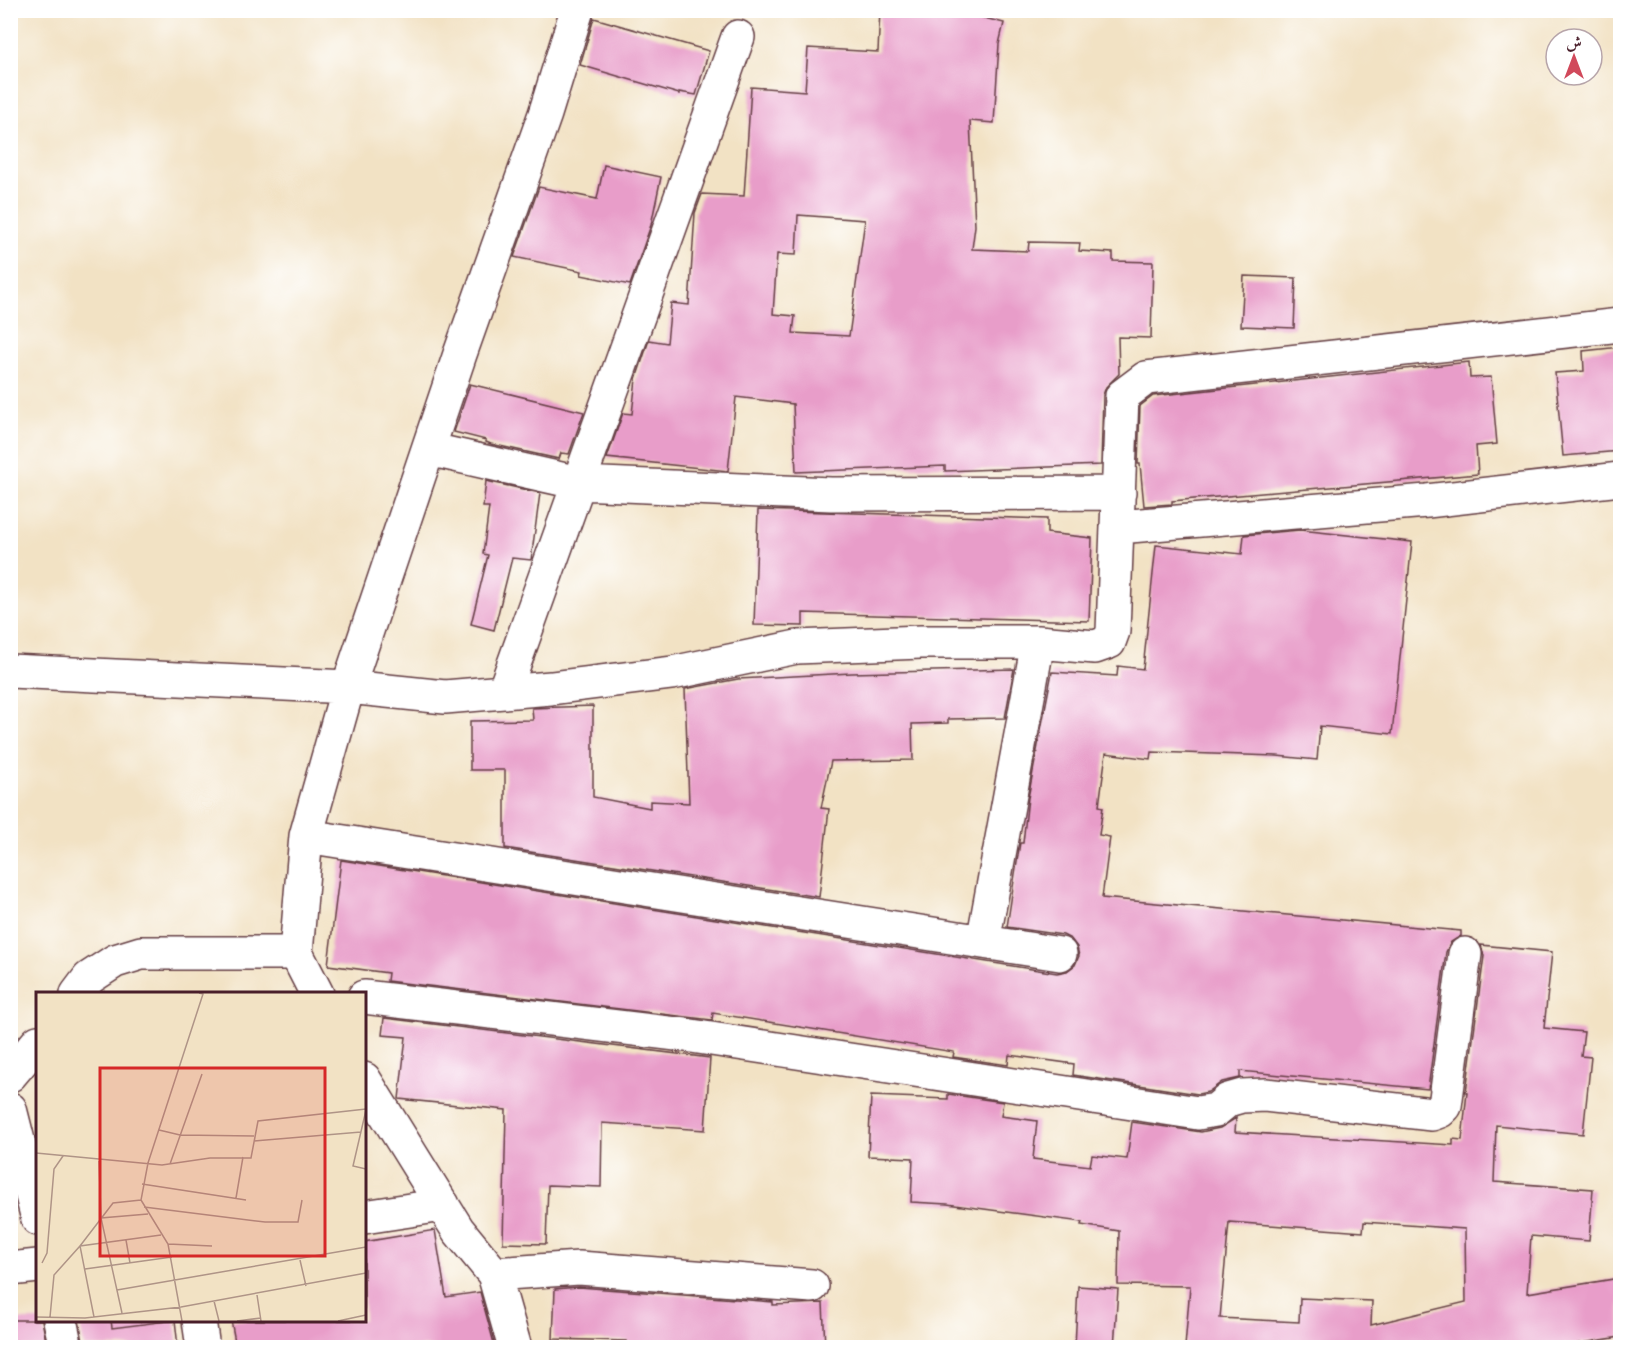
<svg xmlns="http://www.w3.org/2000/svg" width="1631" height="1358" font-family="'Libre Bodoni',Amiri,serif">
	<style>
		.building { fill: #e89dc9; fill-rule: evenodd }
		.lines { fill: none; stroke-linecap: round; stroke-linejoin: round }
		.street-casing { stroke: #633c42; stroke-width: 36 }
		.street { stroke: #fff; stroke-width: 33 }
		.inset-road { fill: none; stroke: #af9487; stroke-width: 1.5 }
		.view { fill: #d62828; fill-opacity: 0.15; stroke: #d62828; stroke-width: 3 }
		.inset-edge { fill: none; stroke: #4a1f2b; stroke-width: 3 }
	</style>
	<rect width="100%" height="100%" fill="#fff"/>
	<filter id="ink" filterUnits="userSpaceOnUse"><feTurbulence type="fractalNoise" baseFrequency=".0167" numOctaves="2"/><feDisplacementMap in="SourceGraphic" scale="12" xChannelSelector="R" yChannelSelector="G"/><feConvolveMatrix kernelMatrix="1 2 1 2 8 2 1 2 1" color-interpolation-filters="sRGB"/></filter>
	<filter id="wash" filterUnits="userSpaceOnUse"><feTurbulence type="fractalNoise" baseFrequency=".008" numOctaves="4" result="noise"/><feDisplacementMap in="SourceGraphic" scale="24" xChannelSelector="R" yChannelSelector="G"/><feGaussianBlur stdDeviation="1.35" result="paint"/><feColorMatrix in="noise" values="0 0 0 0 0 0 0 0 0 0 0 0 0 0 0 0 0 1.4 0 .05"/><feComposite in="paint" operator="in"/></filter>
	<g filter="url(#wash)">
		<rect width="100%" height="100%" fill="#f2e2c4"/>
		<g id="blocks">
			<path class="building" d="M 880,10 L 953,10 L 1004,23 L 999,44 L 994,123 L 970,121 L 975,226 L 972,249 L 1028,251 L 1029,242 L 1080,243 L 1079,251 L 1113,253 L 1113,261 L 1153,262 L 1151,338 L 1118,337 L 1119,374 L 1106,387 L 1103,395 L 1101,465 L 945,471 L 945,466 L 796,472 L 793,404 L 736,397 L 728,471 L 607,458 L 623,413 L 632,414 L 636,379 L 649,340 L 667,343 L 671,303 L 689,305 L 695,213 L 702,194 L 744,196 L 751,87 L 805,91 L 808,48 L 878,52 ZM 798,215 L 865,220 L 849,336 L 793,333 L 795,316 L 773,314 L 777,254 L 796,255 Z
				M 594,18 L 709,51 L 696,95 L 679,92 L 679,94 L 580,65 Z
				M 604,165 L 661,177 L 651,225 L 630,285 L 581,275 L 582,271 L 514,257 L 539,187 L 597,199 Z
				M 1244,276 L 1296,278 L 1294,328 L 1241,326 Z
				M 1620,347 L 1620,451 L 1563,456 L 1555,373 L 1584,371 L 1583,351 Z
				M 1469,362 L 1470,378 L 1491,377 L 1497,444 L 1476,446 L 1478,474 L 1172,501 L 1172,504 L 1144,506 L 1140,464 L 1138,464 L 1140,406 L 1153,396 Z
				M 470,384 L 584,412 L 569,454 L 561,453 L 559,459 L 491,444 L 486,442 L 486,440 L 454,432 Z
				M 486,481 L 540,493 L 531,560 L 512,558 L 494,630 L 471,624 L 488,555 L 483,554 L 489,507 L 483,507 Z
				M 758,510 L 1047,519 L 1047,533 L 1092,538 L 1089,621 L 803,613 L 803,626 L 754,625 Z
				M 1300,530 L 1412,542 L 1392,734 L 1320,726 L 1317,760 L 1277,756 L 1151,752 L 1150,759 L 1106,753 L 1099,806 L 1103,807 L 1099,835 L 1110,837 L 1102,898 L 1461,931 L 1461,936 L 1451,942 L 1446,952 L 1428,1089 L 1240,1071 L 1240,1078 L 1222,1082 L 1208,1092 L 1198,1094 L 1073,1075 L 1074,1064 L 1009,1055 L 1008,1065 L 953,1057 L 954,1052 L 713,1013 L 712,1020 L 387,981 L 388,973 L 328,965 L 341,860 L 1057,973 L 1067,971 L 1075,965 L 1079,956 L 1077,947 L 1071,939 L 1063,935 L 1007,927 L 1015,874 L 1020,843 L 1023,843 L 1028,798 L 1052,672 L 1117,676 L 1118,666 L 1143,669 L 1156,545 L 1242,554 L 1244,535 Z
				M 1014,669 L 1005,718 L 948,719 L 948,723 L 912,724 L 913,760 L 831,761 L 821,808 L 829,809 L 819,897 L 505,848 L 505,770 L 470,770 L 470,721 L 533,720 L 532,708 L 593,706 L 593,797 L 650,808 L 650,801 L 689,803 L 685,689 L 738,679 L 852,673 Z
				M 1481,945 L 1552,952 L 1544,1028 L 1584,1032 L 1581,1056 L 1591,1057 L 1583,1134 L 1496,1125 L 1494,1182 L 1593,1189 L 1589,1241 L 1531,1236 L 1527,1293 L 1620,1278 L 1620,1337 L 1556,1347 L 1185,1347 L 1190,1286 L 1118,1285 L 1119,1231 L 1081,1225 L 1082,1222 L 947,1204 L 911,1202 L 913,1158 L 868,1156 L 871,1096 L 948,1099 L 948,1094 L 1003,1102 L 1001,1116 L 1037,1121 L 1033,1159 L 1090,1166 L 1092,1155 L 1127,1159 L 1132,1122 L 1201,1132 L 1220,1128 L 1236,1118 L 1235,1132 L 1453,1145 L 1453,1139 L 1462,1140 L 1467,1092 L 1466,1092 L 1484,956 ZM 1229,1222 L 1363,1232 L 1364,1222 L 1465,1229 L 1466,1302 L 1371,1325 L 1372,1301 L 1300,1298 L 1299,1322 L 1220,1318 Z
				M 384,1018 L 710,1058 L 705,1130 L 602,1123 L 601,1187 L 548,1185 L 546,1244 L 503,1243 L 506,1110 L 399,1099 L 406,1037 L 382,1035 Z
				M 435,1230 L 446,1297 L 480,1292 L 495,1347 L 236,1347 L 231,1320 L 364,1320 L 364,1242 Z
				M 1078,1286 L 1118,1289 L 1114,1347 L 1075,1347 Z
				M 579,1287 L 773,1302 L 773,1305 L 823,1303 L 825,1347 L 627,1347 L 627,1341 L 553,1339 L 555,1289 Z
				M 10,1320 L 42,1320 L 47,1347 L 10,1347 Z
				M 79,1320 L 111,1320 L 112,1328 L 175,1320 L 178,1347 L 84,1347 Z"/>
		</g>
	</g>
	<g filter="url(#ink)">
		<use href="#blocks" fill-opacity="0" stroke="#633c42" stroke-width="1.5"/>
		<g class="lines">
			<defs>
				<path id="street" d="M 428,449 L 579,483 L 831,494 L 1119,493
					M 1118,527 L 1427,501 L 1620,479
					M 10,671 L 348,687 L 445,697 L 551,688 L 672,673 L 797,647 L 921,642 L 1038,642 L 1095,647 L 1109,642 L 1113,631 L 1122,396 L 1146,378 L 1620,325
					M 504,692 L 738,37
					M 306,836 L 1060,954
					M 983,942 L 1038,642
					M 77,994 L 89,978 L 115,961 L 141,953 L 296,953
					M 317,994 L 296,953 L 306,836 L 348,687 L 460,354 L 545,114 L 577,10
					M 364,997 L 685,1035 L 1198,1113 L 1216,1110 L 1228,1100 L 1242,1096 L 1265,1095 L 1432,1114 L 1440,1111 L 1445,1106 L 1465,954
					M 10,1075 L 38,1042
					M 364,1079 L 458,1230 L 494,1274 L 515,1348
					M 10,1109 L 38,1219
					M 364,1217 L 443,1205
					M 10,1269 L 38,1266
					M 494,1274 L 579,1268 L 812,1286
					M 60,1320 L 66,1348
					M 199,1320 L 203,1348"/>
			</defs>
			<use href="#street" class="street-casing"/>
			<use href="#street" class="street"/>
		</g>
	</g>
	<g transform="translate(36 992)">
		<rect width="330" height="330" fill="#f2e2c4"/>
		<path class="inset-road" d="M 330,118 L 317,174 L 330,177M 123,138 L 144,143 L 218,144M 218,149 L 325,140M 0,161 L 126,173 L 174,166 L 215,166 L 222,129 L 330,117M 63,169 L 65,226M 134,172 L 166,82M 106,192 L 210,208M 200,206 L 207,165M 108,215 L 229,230 L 262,230 L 266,208M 90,248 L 94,271M 132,252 L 176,254M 264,268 L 270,294M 6,271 L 11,261 L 18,177 L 27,164M 49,277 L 136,265M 81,298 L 330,255M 221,303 L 225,329M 178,309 L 183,329M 86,321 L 65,226 L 112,222M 0,325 L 49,326 L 145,315 L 330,281M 14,325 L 18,283 L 44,254 L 125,243M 58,325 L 44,254 L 77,211 L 105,208M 146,329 L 132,252 L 105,208 L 112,171 L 167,2 L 163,1M 201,329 L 225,326M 302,329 L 330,323"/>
		<path class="view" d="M 64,76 L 289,76 L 289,264 L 64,264 Z"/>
		<rect width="330" height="330" class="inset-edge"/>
	</g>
	<rect width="1631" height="1358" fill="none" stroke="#fff" stroke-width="36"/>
	<g transform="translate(1574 57)"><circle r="28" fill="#ffffff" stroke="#b7a5aa" stroke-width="1.5"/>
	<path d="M0-4.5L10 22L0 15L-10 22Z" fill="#d1495b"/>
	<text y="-9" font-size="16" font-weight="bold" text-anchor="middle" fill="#4a1f2b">ش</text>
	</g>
</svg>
